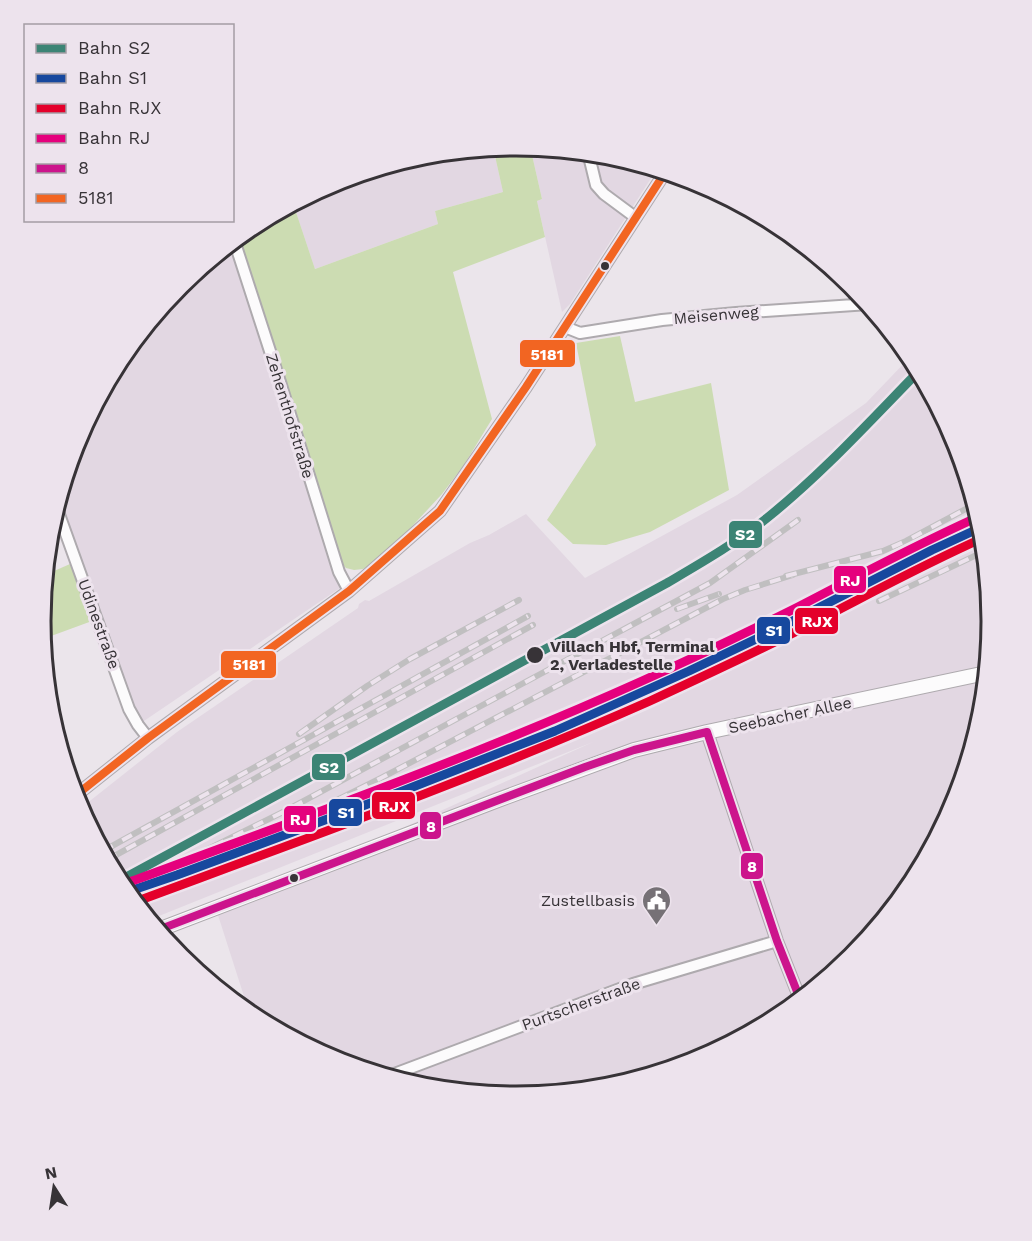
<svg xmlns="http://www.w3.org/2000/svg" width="1032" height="1241" font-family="'Work Sans',sans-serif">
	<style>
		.built { fill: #e2d7e2 }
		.green { fill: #ccdcb2 }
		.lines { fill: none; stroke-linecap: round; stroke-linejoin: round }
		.street-casing { stroke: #aeaaae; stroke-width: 14 }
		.secondary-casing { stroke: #aeaaae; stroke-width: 16 }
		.street { stroke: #fcfbfc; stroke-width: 10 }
		.secondary { stroke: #fcfbfc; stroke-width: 14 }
		.rail-casing { stroke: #c0bfc0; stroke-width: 6 }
		.rail { stroke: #ede3ed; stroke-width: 4; stroke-dasharray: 11; stroke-linecap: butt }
		.bus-1-casing { stroke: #ede3ed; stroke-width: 12 }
		.bus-2-casing { stroke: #ede3ed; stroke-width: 12 }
		.bus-1 { stroke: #cc148c; stroke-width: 8 }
		.bus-2 { stroke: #f26522; stroke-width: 8 }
		.rail-1-casing { stroke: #ede3ed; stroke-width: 14 }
		.rail-2-casing { stroke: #ede3ed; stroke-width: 14 }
		.rail-3-casing { stroke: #ede3ed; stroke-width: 14 }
		.rail-4-casing { stroke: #ede3ed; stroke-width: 14 }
		.rail-1 { stroke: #3c8475; stroke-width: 9 }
		.rail-2 { stroke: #17489e; stroke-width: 9 }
		.rail-3 { stroke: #e4002b; stroke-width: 9 }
		.rail-4 { stroke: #e5007d; stroke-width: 9 }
		.bus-dot { fill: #373337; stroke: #ede3ed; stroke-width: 2 }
		.labels { text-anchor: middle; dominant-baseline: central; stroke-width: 6; stroke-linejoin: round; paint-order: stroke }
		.street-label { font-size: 16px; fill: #373337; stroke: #ede3ed }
		.stop-label { font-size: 16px; font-weight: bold; fill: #373337; stroke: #ede3ed; text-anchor: start }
		.poi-label { font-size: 16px; fill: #373337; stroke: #ede3ed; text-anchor: end }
		.rim { fill: none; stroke: #373337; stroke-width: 3 }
		.line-badge { stroke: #ede3ed; stroke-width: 2 }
		.badge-label { font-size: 16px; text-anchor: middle; font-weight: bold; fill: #fff }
	</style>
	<rect width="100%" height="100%" fill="#ebe5eb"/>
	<path class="built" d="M 530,146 L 609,154 L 657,169 L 570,304 L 562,312 L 537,201 L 542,199 Z
		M 493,147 L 503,192 L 435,211 L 438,224 L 315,269 L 293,203 L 334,181 L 424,154 Z
		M 229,244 L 343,586 L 138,725 L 58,500 L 77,438 L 121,356 L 180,284 Z
		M 911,356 L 955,439 L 982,528 L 991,621 L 982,714 L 955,803 L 911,885 L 852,957 L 780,1016 L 698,1060 L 608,1087 L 516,1096 L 423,1087 L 334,1060 L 250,1015 L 217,912 L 593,742 L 149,920 L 120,884 L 86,819 L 92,814 L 86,804 L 177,732 L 358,608 L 359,604 L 365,600 L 369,601 L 470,543 L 489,535 L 526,514 L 585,578 L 737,495 L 866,403 Z"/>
	<path class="green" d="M 516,145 L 530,146 L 542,199 L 537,201 L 545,237 L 453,272 L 492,419 L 464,465 L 442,494 L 405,534 L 371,564 L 363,569 L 354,570 L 346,568 L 341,563 L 277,353 L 238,236 L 252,225 L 293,203 L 315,269 L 438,224 L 435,211 L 503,192 L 493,147 Z
		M 620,336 L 635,402 L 711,383 L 729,490 L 650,532 L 606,545 L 573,544 L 547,520 L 596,445 L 576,343 Z
		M 70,564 L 92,621 L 43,639 L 41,621 L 45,575 Z"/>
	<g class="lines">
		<defs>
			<path id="street" d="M 588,152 L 596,185 L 604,194 L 635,217
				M 234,240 L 280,382 L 339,572 L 349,591
				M 855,305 L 855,294 L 857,290
				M 565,327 L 580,333 L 662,320 L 736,313 L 869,304
				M 56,506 L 129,709 L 138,725 L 148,738
				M 707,732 L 777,941 L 800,999
				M 75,796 L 148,738 L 349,591 L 440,511 L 526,387 L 666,171
				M 389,1076 L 633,984 L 777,941"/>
			<path id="secondary" d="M 158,930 L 498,800 L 634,750 L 707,732 L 986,673"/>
		</defs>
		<use href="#street" class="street-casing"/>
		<use href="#secondary" class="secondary-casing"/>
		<use href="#street" class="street"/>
		<use href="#secondary" class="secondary"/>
		<defs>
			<path id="rail" d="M 786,576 L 883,551 L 906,541 L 975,504
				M 879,601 L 985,551
				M 677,609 L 719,594
				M 299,734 L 367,686 L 410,659 L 519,600
				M 278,827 L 309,814 L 381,778 L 723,599 L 745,590 L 793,575
				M 103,851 L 528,616
				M 107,860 L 533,625
				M 174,865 L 204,851 L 285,811 L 710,583 L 798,520"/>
		</defs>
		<use href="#rail" class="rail-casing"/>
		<use href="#rail" class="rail"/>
		<defs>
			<path id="bus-1" d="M 707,732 L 777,941 L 800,999
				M 158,930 L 585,767 L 634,750 L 707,732"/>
			<path id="bus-2" d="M 75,796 L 148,738 L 349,591 L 440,511 L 526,387 L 666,171"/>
		</defs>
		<use href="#bus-1" class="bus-1-casing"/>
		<use href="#bus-2" class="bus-2-casing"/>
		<use href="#bus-1" class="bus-1"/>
		<use href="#bus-2" class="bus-2"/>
		<defs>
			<path id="rail-1" d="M 119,881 L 667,583 C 701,563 736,543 767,518 C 822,474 870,421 919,371"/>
			<path id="rail-2" d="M 127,892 L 177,875 L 400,792 L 555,731 L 689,671 L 777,629 L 932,550 L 982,527"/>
			<path id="rail-3" d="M 135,902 C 308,838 481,776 650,701 C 702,677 754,653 805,627 C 864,597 922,565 983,538"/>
			<path id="rail-4" d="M 124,884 C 298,820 473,757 642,681 C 694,658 746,633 798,607 C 857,576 916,545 978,517"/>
		</defs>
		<use href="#rail-1" class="rail-1-casing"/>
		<use href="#rail-2" class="rail-2-casing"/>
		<use href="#rail-3" class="rail-3-casing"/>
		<use href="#rail-4" class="rail-4-casing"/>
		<use href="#rail-1" class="rail-1"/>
		<use href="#rail-2" class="rail-2"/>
		<use href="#rail-3" class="rail-3"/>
		<use href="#rail-4" class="rail-4"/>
	</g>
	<defs>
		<symbol id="civic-pin" viewBox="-11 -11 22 30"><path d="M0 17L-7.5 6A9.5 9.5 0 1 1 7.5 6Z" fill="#767176" stroke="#ede3ed"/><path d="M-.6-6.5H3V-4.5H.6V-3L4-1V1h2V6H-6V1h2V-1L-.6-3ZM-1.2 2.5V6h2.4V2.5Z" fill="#fff"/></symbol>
	</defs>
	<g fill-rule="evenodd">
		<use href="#civic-pin" x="640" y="884" width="33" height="45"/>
	</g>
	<g class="bus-dot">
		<circle cx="605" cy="266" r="5"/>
		<circle cx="535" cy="655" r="9"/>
		<circle cx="294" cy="878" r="5"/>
	</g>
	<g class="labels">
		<g class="street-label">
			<text transform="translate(716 315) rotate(-5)">Meisenweg</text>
			<text transform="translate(290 416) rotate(73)">Zehenthofstraße</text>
			<text transform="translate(99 624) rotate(70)">Udinestraße</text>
			<text transform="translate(790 715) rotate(-12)">Seebacher Allee</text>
			<text transform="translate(581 1004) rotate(-20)">Purtscherstraße</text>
		</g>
		<g class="stop-label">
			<text x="550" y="646">Villach Hbf, Terminal<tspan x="550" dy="18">2, Verladestelle</tspan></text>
		</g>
		<g class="poi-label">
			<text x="635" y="900">Zustellbasis</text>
		</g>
	</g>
	<path d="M0 0H1032V1241H0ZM51 621a465 465 0 1 1 930 0a465 465 0 1 1-930 0Z" fill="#ede3ed" fill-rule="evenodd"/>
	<path class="rim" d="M51 621a465 465 0 1 1 930 0a465 465 0 1 1-930 0Z"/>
	<g class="line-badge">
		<rect x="519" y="339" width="57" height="29" rx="6" fill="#f26522"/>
		<rect x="728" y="520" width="35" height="29" rx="6" fill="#3c8475"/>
		<rect x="833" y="565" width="34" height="29" rx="6" fill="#e5007d"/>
		<rect x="794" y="607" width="45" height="28" rx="6" fill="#e4002b"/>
		<rect x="756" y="616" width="35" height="29" rx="6" fill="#17489e"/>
		<rect x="220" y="650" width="57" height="29" rx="6" fill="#f26522"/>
		<rect x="311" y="753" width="35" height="28" rx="6" fill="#3c8475"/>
		<rect x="371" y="791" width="45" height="29" rx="6" fill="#e4002b"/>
		<rect x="328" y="798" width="35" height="29" rx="6" fill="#17489e"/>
		<rect x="283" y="805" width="34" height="28" rx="6" fill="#e5007d"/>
		<rect x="419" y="811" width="23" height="29" rx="6" fill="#cc148c"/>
		<rect x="740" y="852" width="24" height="28" rx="6" fill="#cc148c"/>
	</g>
	<g class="badge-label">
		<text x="547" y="360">5181</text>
		<text x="745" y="540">S2</text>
		<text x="850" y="586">RJ</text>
		<text x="817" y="627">RJX</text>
		<text x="774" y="636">S1</text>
		<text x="249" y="670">5181</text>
		<text x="329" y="773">S2</text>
		<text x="394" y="812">RJX</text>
		<text x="346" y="818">S1</text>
		<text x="300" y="825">RJ</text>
		<text x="431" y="832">8</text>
		<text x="752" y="872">8</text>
	</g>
	<rect x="24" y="24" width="210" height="198" fill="#ede3ed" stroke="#a49da4" stroke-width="1.5"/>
	<rect x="36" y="44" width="30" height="9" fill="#3c8475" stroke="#a49da4" stroke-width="1.5"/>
	<text x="78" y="54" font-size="18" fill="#373337">Bahn S2</text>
	<rect x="36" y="74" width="30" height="9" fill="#17489e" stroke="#a49da4" stroke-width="1.5"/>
	<text x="78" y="84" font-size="18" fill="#373337">Bahn S1</text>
	<rect x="36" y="104" width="30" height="9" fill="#e4002b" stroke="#a49da4" stroke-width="1.5"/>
	<text x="78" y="114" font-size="18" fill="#373337">Bahn RJX</text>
	<rect x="36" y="134" width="30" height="9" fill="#e5007d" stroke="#a49da4" stroke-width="1.5"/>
	<text x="78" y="144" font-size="18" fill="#373337">Bahn RJ</text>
	<rect x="36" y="164" width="30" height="9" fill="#cc148c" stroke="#a49da4" stroke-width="1.5"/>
	<text x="78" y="174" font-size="18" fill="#373337">8</text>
	<rect x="36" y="194" width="30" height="9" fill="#f26522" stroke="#a49da4" stroke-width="1.5"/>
	<text x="78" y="204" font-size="18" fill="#373337">5181</text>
	<g transform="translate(54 1187) rotate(348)" stroke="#ede3ed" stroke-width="4.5" paint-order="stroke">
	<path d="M0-4.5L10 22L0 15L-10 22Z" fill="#373337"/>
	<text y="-9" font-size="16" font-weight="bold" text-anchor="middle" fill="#373337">N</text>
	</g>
</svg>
